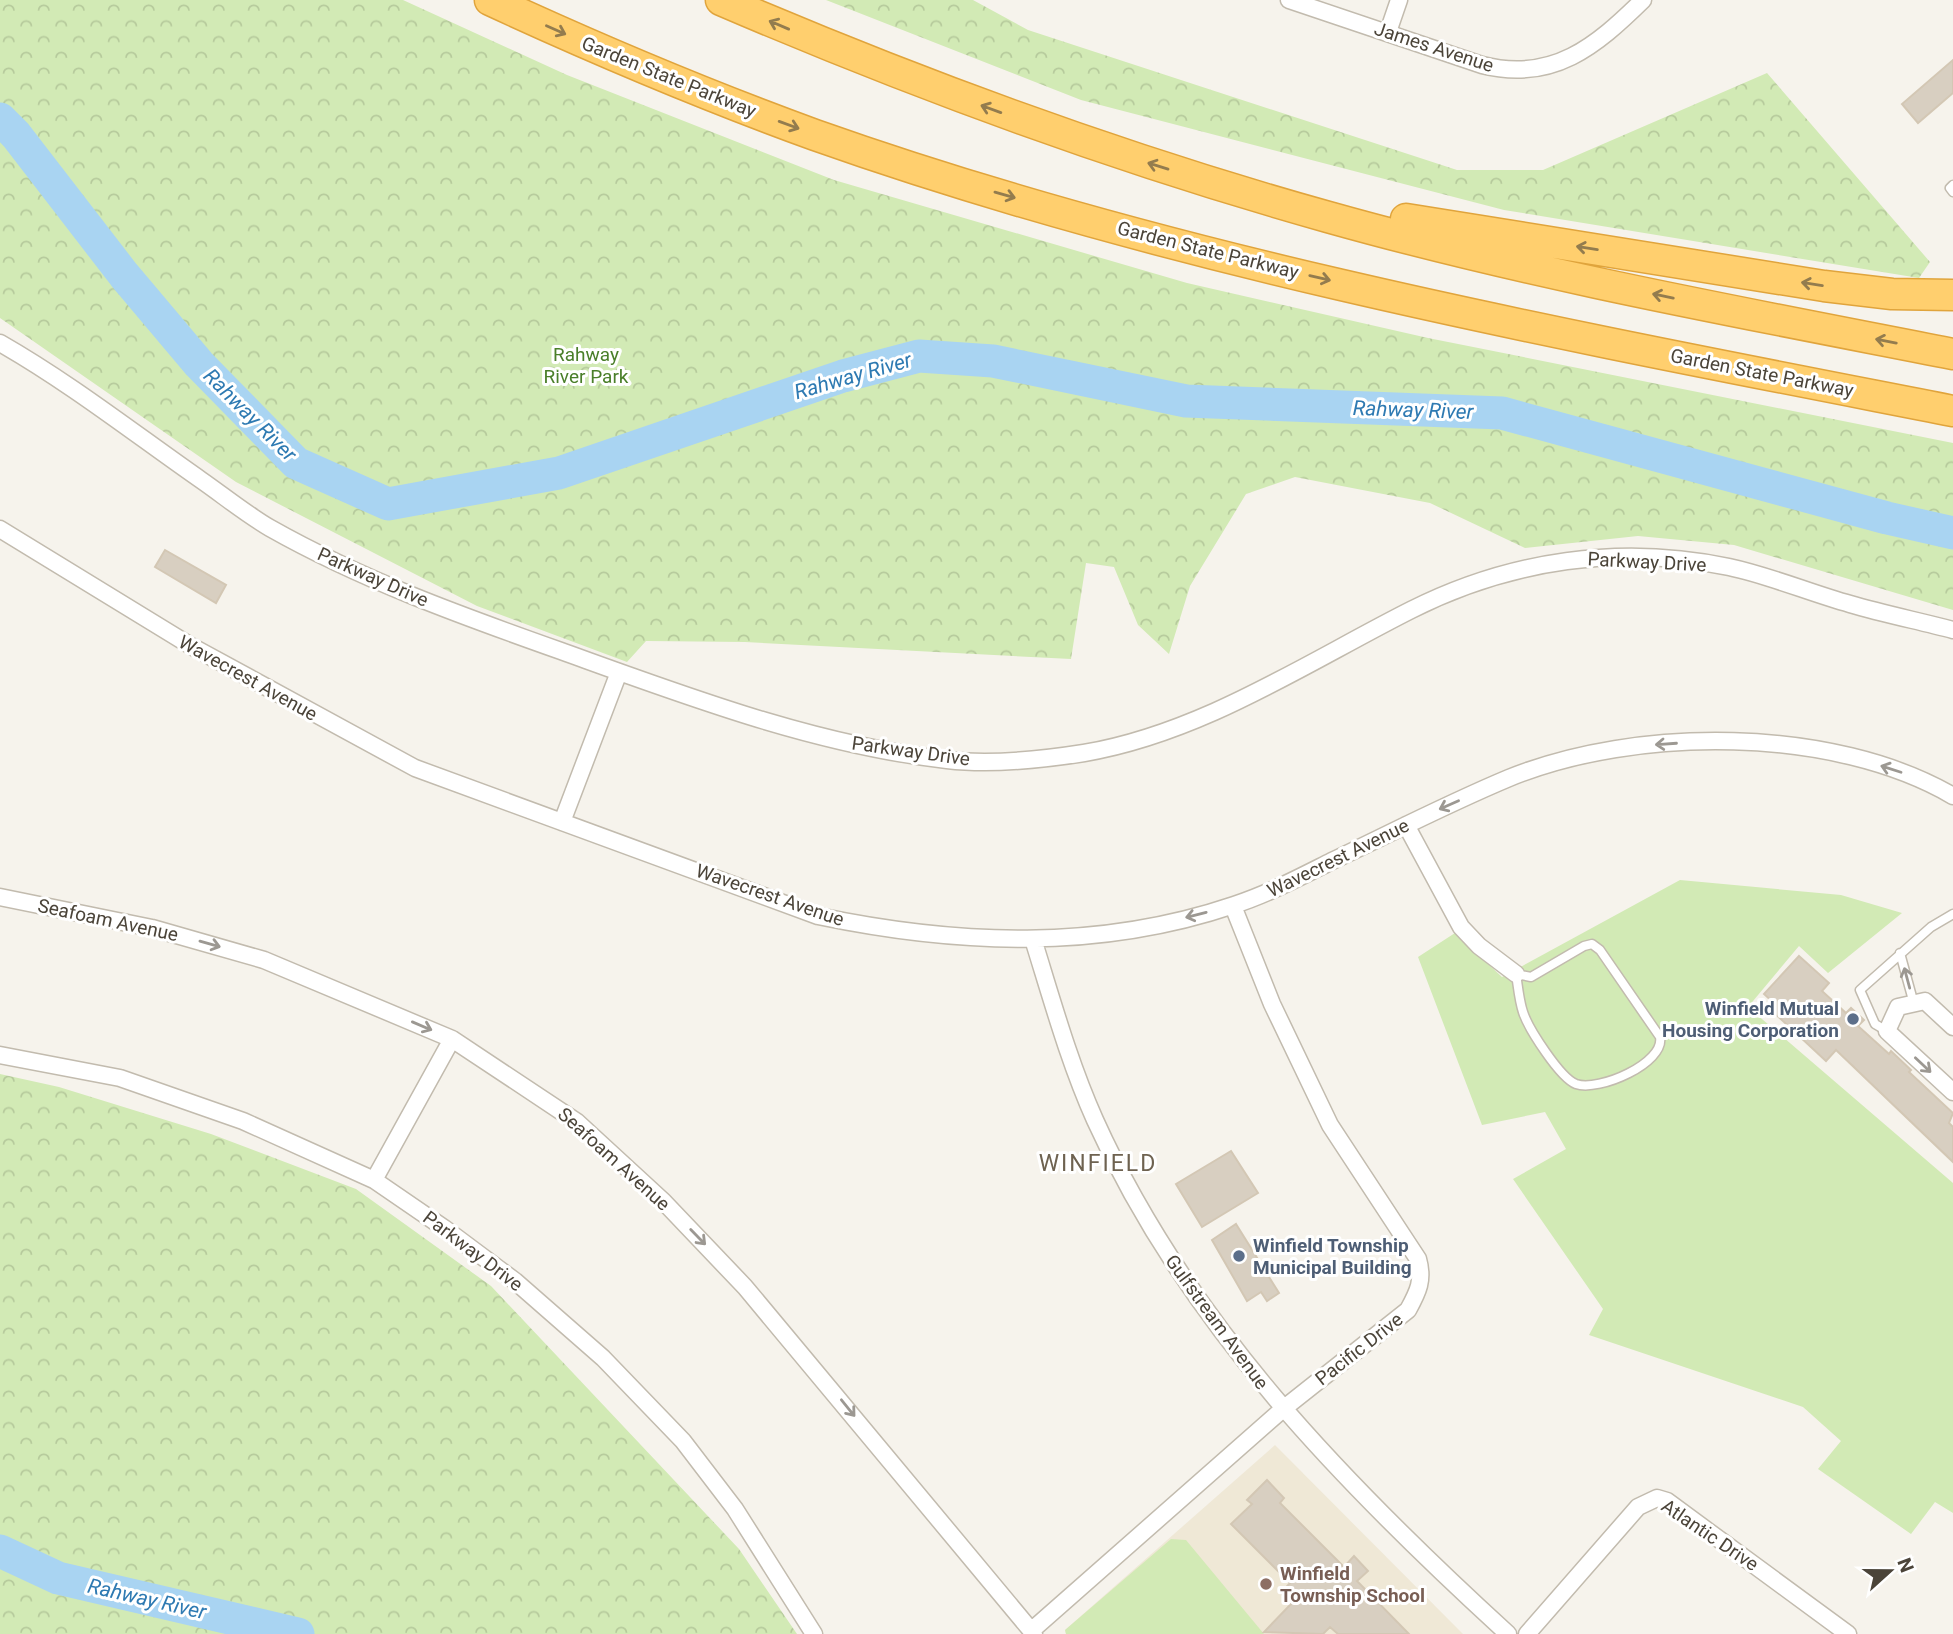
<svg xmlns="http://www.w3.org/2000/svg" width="1953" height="1634" font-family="Roboto,sans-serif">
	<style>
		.education { fill: #efe8d6 }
		.green { fill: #d2eab5 }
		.forest { fill: url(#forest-crowns) }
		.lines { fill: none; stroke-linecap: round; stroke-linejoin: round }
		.river { stroke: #a9d4f2; stroke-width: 33 }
		.building { fill: #d8cfc1; stroke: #d3c7b4; stroke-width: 2 }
		.service-casing { stroke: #c2bbae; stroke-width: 11 }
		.minor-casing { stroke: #c2bbae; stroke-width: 19 }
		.motorway-casing { stroke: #e0a43c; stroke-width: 33 }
		.service { stroke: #fff; stroke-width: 8 }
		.minor { stroke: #fff; stroke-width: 16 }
		.motorway { stroke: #ffcf6e; stroke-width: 30 }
		.oneway { stroke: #937c4e }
		.oneway2 { stroke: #9c9892 }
		.service-dot { fill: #5c6f8a; stroke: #fff; stroke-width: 2.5 }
		.education-dot { fill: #8d6e63; stroke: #fff; stroke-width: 2.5 }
		.labels { text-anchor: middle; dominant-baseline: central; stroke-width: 6; stroke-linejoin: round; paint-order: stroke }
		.street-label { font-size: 19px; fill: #4b4439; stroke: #fff }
		.park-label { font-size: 19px; fill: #4a7f2a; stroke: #fff }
		.service-label { font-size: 19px; font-weight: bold; fill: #4e5e75; stroke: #fff; text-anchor: end }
		.education-label { font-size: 19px; font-weight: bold; fill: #785e54; stroke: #fff; text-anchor: start }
		.water-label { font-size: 21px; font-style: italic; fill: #2e7ab2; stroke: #fff }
		.quarter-label { font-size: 23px; letter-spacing: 2px; fill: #6e6250; stroke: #fff }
	</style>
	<defs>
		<pattern id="forest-crowns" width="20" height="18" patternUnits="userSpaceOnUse" patternTransform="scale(1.75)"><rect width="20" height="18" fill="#d2eab5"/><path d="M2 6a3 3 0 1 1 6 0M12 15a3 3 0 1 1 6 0" fill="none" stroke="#b6ca9c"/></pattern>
	</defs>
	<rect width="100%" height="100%" fill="#f6f3ec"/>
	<path class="education" d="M 1275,1445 L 1463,1634 L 1066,1634 L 1065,1630 Z"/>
	<path class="green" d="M 1680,880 L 1841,895 L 1902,913 L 1828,973 L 1799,946 L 1748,1007 L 1953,1183 L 1953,1513 L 1935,1502 L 1911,1534 L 1818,1469 L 1841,1441 L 1803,1407 L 1589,1335 L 1603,1309 L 1513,1179 L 1566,1149 L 1545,1112 L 1482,1125 L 1418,957 L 1455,933 L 1502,977 Z
		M 1171,1539 L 1186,1540 L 1264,1634 L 1066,1634 L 1065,1630 Z"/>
	<path class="forest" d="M 0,0 L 403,0 L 567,75 L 834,180 L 1187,283 L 1428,338 L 1953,443 L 1953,610 L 1734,545 L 1638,536 L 1525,548 L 1430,503 L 1295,477 L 1246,494 L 1190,586 L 1169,654 L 1138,625 L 1114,567 L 1086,563 L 1071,659 L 745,642 L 646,641 L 627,662 L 477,606 L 236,482 L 0,318 Z
		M 826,0 L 973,0 L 1028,30 L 1457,170 L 1543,170 L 1767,73 L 1930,262 L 1919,278 L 1504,210 L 1081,100 Z
		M 0,1074 L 59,1087 L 211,1134 L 356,1189 L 491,1286 L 739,1549 L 797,1634 L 0,1634 Z"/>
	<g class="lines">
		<path class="river" d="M 0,119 L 16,135 L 124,275 L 199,364 L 296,463 L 388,504 L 559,473 L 843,376 L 919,356 L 993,361 L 1186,401 L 1502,413 L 1887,518 L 1953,533
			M 0,1551 L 58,1578 L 298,1634"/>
	</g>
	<path class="building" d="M 1953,60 L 1953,93 L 1918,123 L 1902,104 Z
		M 165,550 L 226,585 L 216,603 L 155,567 Z
		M 1799,956 L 1829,983 L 1822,991 L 1846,1013 L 1851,1008 L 1864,1020 L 1858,1026 L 1889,1054 L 1891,1051 L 1911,1070 L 1909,1072 L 1953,1113 L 1949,1123 L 1953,1127 L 1953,1162 L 1836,1050 L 1826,1061 L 1770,1009 L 1775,1004 L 1764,994 Z
		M 1231,1151 L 1258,1193 L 1202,1227 L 1176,1184 Z
		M 1236,1224 L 1279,1293 L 1267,1301 L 1261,1292 L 1247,1301 L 1212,1240 Z
		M 1267,1480 L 1284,1498 L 1280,1503 L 1344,1567 L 1354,1556 L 1368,1571 L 1357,1581 L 1409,1634 L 1338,1634 L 1330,1627 L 1323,1634 L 1264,1632 L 1291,1604 L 1281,1593 L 1290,1583 L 1231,1524 L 1252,1504 L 1247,1500 Z"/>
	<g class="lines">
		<defs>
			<path id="service" d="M 1953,185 L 1950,188 L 1953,192
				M 1592,944 L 1600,950 L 1660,1037 C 1665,1063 1599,1092 1576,1084 C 1560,1078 1528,1028 1523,1012 C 1519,1000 1518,986 1516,974 L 1531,977 L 1584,946 Z
				M 1900,953 L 1914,1004
				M 1887,1031 L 1875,1024 L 1860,990 L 1931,927 L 1953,914"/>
			<path id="minor" d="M 1289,0 L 1482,65 C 1553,83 1596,46 1643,0
				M 1388,32 L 1399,0
				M 0,343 C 70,383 135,434 201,480 C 224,496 246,514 270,528 C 362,580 462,616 561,651 C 686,696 815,745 947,760 C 991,765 1040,760 1084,753 C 1202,733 1306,663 1411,610 C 1510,560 1621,544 1729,567 C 1771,576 1810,593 1850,604 C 1884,614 1919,621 1953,630
				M 0,529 L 191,646 L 415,768 L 818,916 C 957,945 1098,951 1234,905 C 1268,894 1300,877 1332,861 C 1391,833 1449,803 1509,778 C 1636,726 1833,726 1953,796
				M 562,822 L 619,672
				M 1406,825 L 1461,927 L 1479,946 L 1516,974
				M 0,897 L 152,928 L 264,960 L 452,1039 L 577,1122 L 664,1202 L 745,1287 L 1034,1634
				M 1033,939 C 1052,1000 1069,1062 1095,1120 C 1187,1324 1345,1485 1508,1634
				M 1953,1027 L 1925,1001 L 1898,1007 L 1887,1031 L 1953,1092
				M 0,1055 L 120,1078 L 243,1121 L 374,1180 L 444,1228 L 515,1281 L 603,1358 L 683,1441 L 735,1509 L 814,1634
				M 374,1180 L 452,1039
				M 1031,1631 L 1283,1409 L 1408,1310 C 1418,1292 1424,1280 1418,1259 L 1330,1125 L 1272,1004 L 1233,906
				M 1527,1634 L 1638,1507 L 1657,1498 L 1667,1501 L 1848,1634"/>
			<path id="motorway" d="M 490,0 C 596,49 705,95 815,135 C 1179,264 1575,337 1953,411
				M 721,0 C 919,85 1121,159 1328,217 C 1534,275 1744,313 1953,354
				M 1406,219 L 1824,286 L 1892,294 L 1953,295"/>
		</defs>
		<use href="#service" class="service-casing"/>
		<use href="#minor" class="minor-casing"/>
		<use href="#motorway" class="motorway-casing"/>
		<use href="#service" class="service"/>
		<use href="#minor" class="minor"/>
		<use href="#motorway" class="motorway"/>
	</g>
	<defs><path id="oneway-shaft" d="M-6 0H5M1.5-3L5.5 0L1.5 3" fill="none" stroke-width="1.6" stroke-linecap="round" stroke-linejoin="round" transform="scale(1.75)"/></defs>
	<g class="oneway">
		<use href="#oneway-shaft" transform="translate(779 25) rotate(-157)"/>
		<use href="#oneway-shaft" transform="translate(556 30) rotate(24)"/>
		<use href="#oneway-shaft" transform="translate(991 109) rotate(-160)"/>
		<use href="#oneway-shaft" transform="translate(789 125) rotate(20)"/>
		<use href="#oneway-shaft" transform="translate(1158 166) rotate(-163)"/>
		<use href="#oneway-shaft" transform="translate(1005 195) rotate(16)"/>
		<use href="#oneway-shaft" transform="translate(1587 248) rotate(-171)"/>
		<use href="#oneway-shaft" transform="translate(1320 278) rotate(13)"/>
		<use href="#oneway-shaft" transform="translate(1812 284) rotate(-171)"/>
		<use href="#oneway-shaft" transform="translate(1663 296) rotate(-168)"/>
		<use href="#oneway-shaft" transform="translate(1886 341) rotate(-169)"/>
	</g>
	<g class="oneway2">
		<use href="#oneway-shaft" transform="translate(1666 744) rotate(176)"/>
		<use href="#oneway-shaft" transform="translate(1891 769) rotate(-162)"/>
		<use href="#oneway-shaft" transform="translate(1449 805) rotate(156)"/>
		<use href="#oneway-shaft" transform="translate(1196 915) rotate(166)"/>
		<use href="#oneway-shaft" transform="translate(210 944) rotate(16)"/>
		<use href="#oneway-shaft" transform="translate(1907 978) rotate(-105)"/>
		<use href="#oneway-shaft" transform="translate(422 1026) rotate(23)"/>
		<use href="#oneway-shaft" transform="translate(1923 1065) rotate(43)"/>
		<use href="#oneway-shaft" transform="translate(698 1237) rotate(46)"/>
		<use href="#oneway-shaft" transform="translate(848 1408) rotate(51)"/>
	</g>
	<g class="service-dot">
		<circle cx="1853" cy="1019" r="7"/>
		<circle cx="1239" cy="1256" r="7"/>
	</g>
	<circle class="education-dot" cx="1266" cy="1584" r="7"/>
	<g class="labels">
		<g class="street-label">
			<text transform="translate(1434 47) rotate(18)">James Avenue</text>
			<text transform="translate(669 77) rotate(22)">Garden State Parkway</text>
			<text transform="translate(1208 250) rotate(14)">Garden State Parkway</text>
			<text transform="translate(1762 373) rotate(11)">Garden State Parkway</text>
			<text transform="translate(1647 562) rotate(3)">Parkway Drive</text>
			<text transform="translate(373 577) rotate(24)">Parkway Drive</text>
			<text transform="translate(248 678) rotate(29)">Wavecrest Avenue</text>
			<text transform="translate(911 751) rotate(8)">Parkway Drive</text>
			<text transform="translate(1338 858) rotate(-26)">Wavecrest Avenue</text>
			<text transform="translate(770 895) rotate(19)">Wavecrest Avenue</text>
			<text transform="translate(108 920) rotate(12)">Seafoam Avenue</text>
			<text transform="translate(614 1159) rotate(42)">Seafoam Avenue</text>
			<text transform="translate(473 1251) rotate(37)">Parkway Drive</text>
			<text transform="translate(1217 1322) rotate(54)">Gulfstream Avenue</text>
			<text transform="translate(1359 1349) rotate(-38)">Pacific Drive</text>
			<text transform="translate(1710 1535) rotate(34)">Atlantic Drive</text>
		</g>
		<g class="park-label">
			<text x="586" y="354">Rahway<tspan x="586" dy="22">River Park</tspan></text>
		</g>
		<g class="service-label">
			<text x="1839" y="1008">Winfield Mutual<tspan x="1839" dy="22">Housing Corporation</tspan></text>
			<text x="1253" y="1245" text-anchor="start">Winfield Township<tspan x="1253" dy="22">Municipal Building</tspan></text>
		</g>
		<g class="education-label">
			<text x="1280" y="1573">Winfield<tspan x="1280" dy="22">Township School</tspan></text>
		</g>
		<g class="water-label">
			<text transform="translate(853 376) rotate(-16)">Rahway River</text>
			<text transform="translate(1413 410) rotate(2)">Rahway River</text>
			<text transform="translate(250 415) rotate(45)">Rahway River</text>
			<text transform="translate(147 1599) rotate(13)">Rahway River</text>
		</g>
		<g class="quarter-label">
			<text x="1098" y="1163">WINFIELD</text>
		</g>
	</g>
	<g transform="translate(1890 1571) rotate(69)" stroke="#ffffff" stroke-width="5" paint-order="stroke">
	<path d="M0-5L12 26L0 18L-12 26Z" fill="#4b4439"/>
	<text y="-10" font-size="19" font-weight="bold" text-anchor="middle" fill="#4b4439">N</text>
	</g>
</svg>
